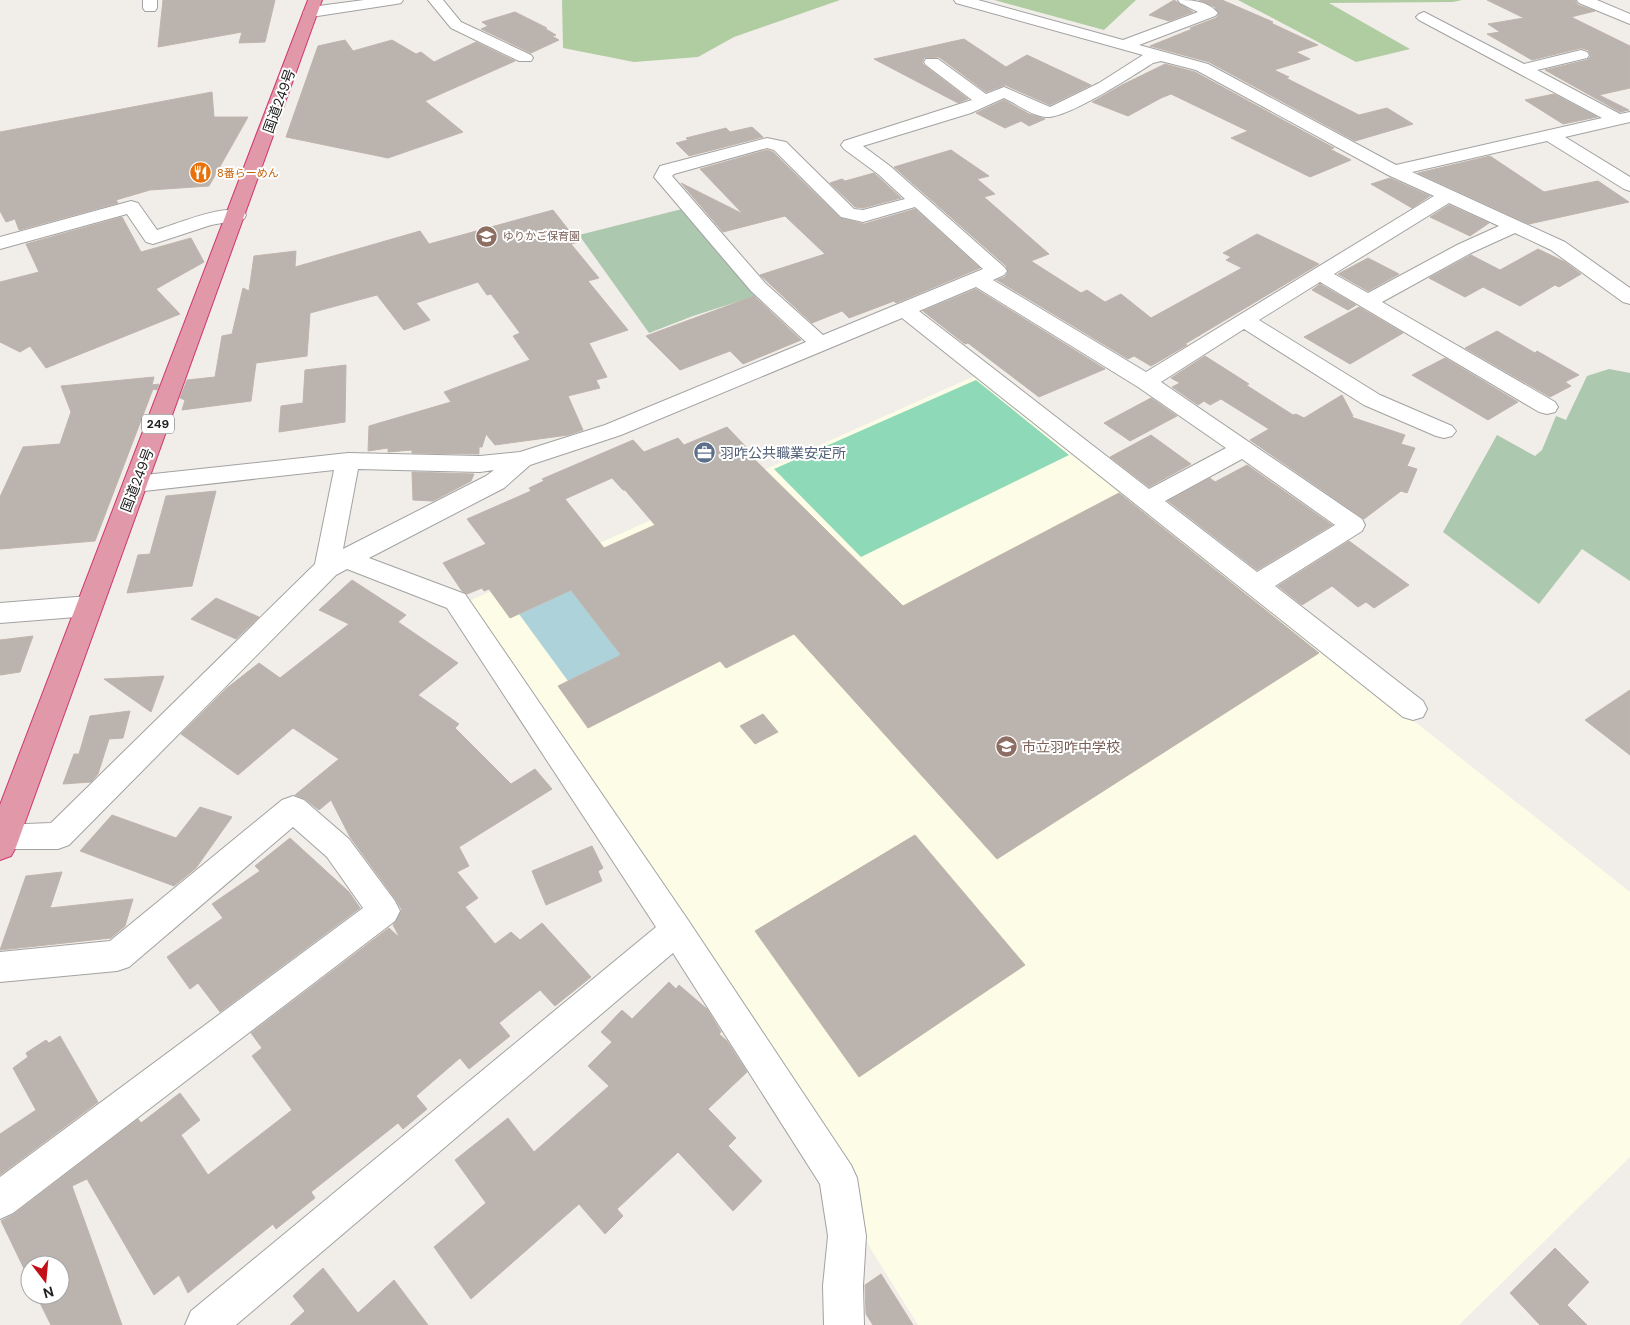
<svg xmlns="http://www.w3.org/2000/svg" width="1630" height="1325" font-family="'DM Sans','Noto Sans JP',sans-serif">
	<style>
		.education { fill: #fdfce6 }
		.forest { fill: #b0cda1 }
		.cemetery { fill: #acc8af }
		.pitch { fill: #8ed9b8 }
		.water { fill: #add2da }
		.building { fill: #bab3ae; stroke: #c1b4ac; fill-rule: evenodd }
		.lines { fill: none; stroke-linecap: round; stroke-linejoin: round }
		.minor-casing { stroke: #a2a2a2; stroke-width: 2 }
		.highway-casing { stroke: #ce3772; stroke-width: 2 }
		.minor { fill: #fff; fill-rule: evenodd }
		.highway { fill: #e198a9; fill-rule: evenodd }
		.labels { text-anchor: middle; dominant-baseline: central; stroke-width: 4; stroke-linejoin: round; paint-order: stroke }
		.far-food-label { font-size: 11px; fill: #c56008; stroke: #fff; text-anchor: start }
		.far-education-label { font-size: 11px; fill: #785e54; stroke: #fff; text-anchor: start }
		.shield { fill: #fff; stroke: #646464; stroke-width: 1 }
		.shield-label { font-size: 12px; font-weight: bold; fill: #212121 }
		.street-label { font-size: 14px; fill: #212121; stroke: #fff }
		.service-label { font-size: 14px; fill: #4e5e75; stroke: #fff; text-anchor: start }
		.education-label { font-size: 14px; fill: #785e54; stroke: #fff; text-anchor: start }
	</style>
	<rect width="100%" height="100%" fill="#f1eee9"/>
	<path class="education" d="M 977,375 L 1630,892 L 1630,1157 L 1459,1325 L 918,1325 L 469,601 Z"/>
	<path class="forest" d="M 562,0 L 840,0 L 734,37 L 698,57 L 634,62 L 563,48 Z
		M 994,0 L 1136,0 L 1104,30 Z
		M 1238,0 L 1462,0 L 1453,2 L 1329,3 L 1410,49 L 1356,62 Z"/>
	<path class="cemetery" d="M 682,209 L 755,296 L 693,316 L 649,333 L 579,235 Z
		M 1609,369 L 1630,373 L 1630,581 L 1582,549 L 1539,604 L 1443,532 L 1497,435 L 1535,456 L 1542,450 L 1556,416 L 1566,420 L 1587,376 Z"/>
	<path class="pitch" d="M 976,380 L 1069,455 L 861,557 L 774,469 Z"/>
	<path class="water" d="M 571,590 L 621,655 L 568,681 L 519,614 Z"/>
	<path class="building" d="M 163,0 L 275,0 L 265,42 L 239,43 L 242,32 L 158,47 Z
		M 1174,0 L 1193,12 L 1169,21 L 1149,15 Z
		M 1199,0 L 1222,0 L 1273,22 L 1271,23 L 1318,45 L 1296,52 L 1310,59 L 1274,70 L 1289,77 L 1286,78 L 1359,115 L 1387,108 L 1413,124 L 1355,141 L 1209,62 L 1150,46 L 1192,29 L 1190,28 L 1216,18 L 1219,14 L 1215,7 Z
		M 1487,0 L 1575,0 L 1578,5 L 1595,11 L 1571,17 L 1630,46 L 1630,88 L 1599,95 L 1629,110 L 1620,112 L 1545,70 L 1587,60 L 1591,56 L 1588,50 L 1581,48 L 1532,60 L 1487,34 L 1500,32 L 1488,24 L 1524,18 Z
		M 515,12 L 547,28 L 544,28 L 556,35 L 552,36 L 559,40 L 531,53 L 481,29 L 488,26 L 482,22 Z
		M 964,39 L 1006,67 L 1027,55 L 1091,85 L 1050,105 L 1005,85 L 986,92 L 939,57 L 924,58 L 922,63 L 925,66 L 968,99 L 958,103 L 874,59 Z
		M 345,40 L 353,51 L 392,40 L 416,54 L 421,52 L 434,62 L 476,42 L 515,61 L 425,101 L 463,132 L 388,158 L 286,137 L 318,46 Z
		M 1165,64 L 1195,72 L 1334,148 L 1330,149 L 1351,160 L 1310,177 L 1231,138 L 1248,131 L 1171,94 L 1161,98 L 1128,116 L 1092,102 L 1122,85 Z
		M 212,92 L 214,117 L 248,117 L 209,186 L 150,190 L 116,200 L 118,203 L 19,230 L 15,219 L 6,222 L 0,211 L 0,132 Z
		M 1554,94 L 1597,117 L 1563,124 L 1525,100 Z
		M 1004,100 L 1029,114 L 1045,119 L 1029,126 L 1021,121 L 1005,128 L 976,113 Z
		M 752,127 L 763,137 L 689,156 L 676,143 L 688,140 L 686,138 L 726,128 L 730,132 Z
		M 767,150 L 773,152 L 840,218 L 864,224 L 915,209 L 980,268 L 896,303 L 894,301 L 849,318 L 842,311 L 812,323 L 760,275 L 825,254 L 785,216 L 723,232 L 681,183 L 743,214 L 700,169 Z
		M 951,150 L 989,176 L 977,179 L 995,194 L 984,197 L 1049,254 L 1031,261 L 1081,293 L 1087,290 L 1105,302 L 1121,294 L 1151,318 L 1242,268 L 1226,260 L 1231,257 L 1223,253 L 1257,234 L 1319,264 L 1185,344 L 1187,345 L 1151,366 L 1134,356 L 1128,359 L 997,280 L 1005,277 L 1008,272 L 1006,266 L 894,167 Z
		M 1490,156 L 1544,192 L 1598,181 L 1629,202 L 1529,224 L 1418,173 Z
		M 874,173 L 901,198 L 863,208 L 855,207 L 830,183 L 842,179 L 845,181 Z
		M 1390,178 L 1430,196 L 1412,208 L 1371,184 Z
		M 1449,205 L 1489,223 L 1470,236 L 1430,217 Z
		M 553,210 L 578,242 L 571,244 L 599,278 L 588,281 L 628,330 L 589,343 L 607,377 L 596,380 L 600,388 L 568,396 L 583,430 L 568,435 L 495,445 L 486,434 L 482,447 L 479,447 L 479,454 L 412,453 L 412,450 L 388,452 L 388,448 L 368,451 L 369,426 L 451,402 L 444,392 L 530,360 L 513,336 L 520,333 L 491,294 L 487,295 L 478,282 L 416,303 L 430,320 L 404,330 L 377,295 L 310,313 L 307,356 L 256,363 L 251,401 L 182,410 L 185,400 L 180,398 L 187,380 L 215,377 L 222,336 L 232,334 L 243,288 L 249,291 L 254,256 L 296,251 L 295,267 L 420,231 L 429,244 Z
		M 122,217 L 141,252 L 191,238 L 204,262 L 156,289 L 180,314 L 46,368 L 30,346 L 20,352 L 0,342 L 0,282 L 39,272 L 26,244 Z
		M 1538,249 L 1565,262 L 1581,274 L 1559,287 L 1555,285 L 1520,306 L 1483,287 L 1465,297 L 1429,278 L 1471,255 L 1500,270 Z
		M 1368,258 L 1399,274 L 1368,291 L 1338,274 Z
		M 1320,284 L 1356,305 L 1348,310 L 1312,290 Z
		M 976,289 L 1105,369 L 1039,397 L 968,343 L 965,344 L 923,311 Z
		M 754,296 L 801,340 L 743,364 L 730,351 L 680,370 L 646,336 Z
		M 1359,307 L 1403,333 L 1350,364 L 1304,337 Z
		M 1497,331 L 1535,353 L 1537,351 L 1579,375 L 1565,382 L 1571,386 L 1550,397 L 1465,348 Z
		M 1205,356 L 1249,384 L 1246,385 L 1293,415 L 1296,414 L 1304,418 L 1342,395 L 1353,416 L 1351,417 L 1405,435 L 1401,444 L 1415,448 L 1407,466 L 1417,469 L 1407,493 L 1401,491 L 1364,519 L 1250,440 L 1269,429 L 1221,399 L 1210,405 L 1204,401 L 1198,405 L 1172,387 L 1180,383 L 1171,378 Z
		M 1445,358 L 1518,402 L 1488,420 L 1412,375 Z
		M 346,365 L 345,422 L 279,432 L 281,406 L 303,403 L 305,370 Z
		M 154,377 L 152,385 L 159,384 L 157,390 L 153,389 L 95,541 L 0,549 L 0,497 L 23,447 L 60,444 L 71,412 L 61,386 Z
		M 1151,398 L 1177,416 L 1130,441 L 1104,423 Z
		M 727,427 L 749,450 L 746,451 L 903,606 L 1119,493 L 1319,653 L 997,859 L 794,634 L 726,668 L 720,661 L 588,728 L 558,686 L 621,655 L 571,590 L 510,618 L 489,589 L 484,591 L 482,588 L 467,594 L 462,591 L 443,563 L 486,544 L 467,519 L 531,491 L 529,488 L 544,481 L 542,479 L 633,440 L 644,452 L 678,438 L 684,445 ZM 612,478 L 623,490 L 625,490 L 655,525 L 604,548 L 565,499 Z
		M 1151,435 L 1191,464 L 1149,487 L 1110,457 Z
		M 1247,465 L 1332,525 L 1257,570 L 1168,501 L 1210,478 L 1215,482 Z
		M 412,472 L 474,474 L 471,481 L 433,501 L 413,500 Z
		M 216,491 L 192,586 L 127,593 L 138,555 L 150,554 L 166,496 Z
		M 1349,541 L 1409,585 L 1374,608 L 1366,602 L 1358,607 L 1332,586 L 1302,605 L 1278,586 Z
		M 352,580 L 406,615 L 398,622 L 458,663 L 418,695 L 459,724 L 455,728 L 511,784 L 535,769 L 552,789 L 459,847 L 469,866 L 457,872 L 478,898 L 465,907 L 495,944 L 511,932 L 520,940 L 542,923 L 591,977 L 555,1006 L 540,990 L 499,1023 L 510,1036 L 469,1069 L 460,1058 L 416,1096 L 427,1109 L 403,1129 L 398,1123 L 311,1192 L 315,1198 L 276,1229 L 273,1224 L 188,1293 L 179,1275 L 154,1295 L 87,1179 L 72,1186 L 122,1325 L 51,1325 L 36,1295 L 60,1295 L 60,1265 L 30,1265 L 30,1281 L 1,1221 L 14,1214 L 138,1119 L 141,1123 L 180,1093 L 200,1120 L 181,1135 L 208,1175 L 292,1110 L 252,1056 L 262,1048 L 251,1033 L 389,928 L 400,938 L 393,925 L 402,910 L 396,900 L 350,837 L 331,800 L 319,810 L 305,799 L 295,795 L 339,759 L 293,728 L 238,775 L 181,734 L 227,688 L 259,663 L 280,678 L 349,624 L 319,610 Z
		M 216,598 L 259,617 L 236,639 L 191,619 Z
		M 33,636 L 20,672 L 0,675 L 0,640 Z
		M 164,676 L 151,712 L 104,679 Z
		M 1630,690 L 1630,755 L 1585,720 Z
		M 130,711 L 123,738 L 109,739 L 98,774 L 91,782 L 63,784 L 74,754 L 79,754 L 90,716 Z
		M 763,714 L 778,732 L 755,744 L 740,726 Z
		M 200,807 L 232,817 L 196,868 L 174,886 L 80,851 L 112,815 L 176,838 Z
		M 915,835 L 1025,965 L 859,1077 L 755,931 Z
		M 290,838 L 349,892 L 360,908 L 220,1012 L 198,983 L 190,989 L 167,957 L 223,918 L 212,904 L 260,871 L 255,866 Z
		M 592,846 L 603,868 L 598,871 L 602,881 L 546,905 L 532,871 Z
		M 62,872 L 50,908 L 133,899 L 125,926 L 111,938 L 0,950 L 26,876 Z
		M 669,982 L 676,989 L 679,985 L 707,1009 L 721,1032 L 719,1034 L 727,1041 L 747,1072 L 708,1109 L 736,1138 L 728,1146 L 762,1181 L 733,1211 L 678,1152 L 617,1209 L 623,1216 L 605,1234 L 579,1204 L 471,1299 L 434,1247 L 486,1203 L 455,1160 L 508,1118 L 534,1152 L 609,1086 L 588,1066 L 612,1042 L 601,1032 L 622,1010 L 632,1019 Z
		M 60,1036 L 98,1102 L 0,1175 L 0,1134 L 36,1110 L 13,1068 L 28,1057 L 26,1053 L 46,1040 L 49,1043 Z
		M 1555,1248 L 1589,1282 L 1567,1305 L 1587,1325 L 1540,1325 L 1510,1293 Z
		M 323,1268 L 358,1313 L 394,1280 L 428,1325 L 290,1325 L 305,1311 L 293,1296 Z
		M 881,1274 L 913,1325 L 873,1325 L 866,1314 L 865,1285 Z"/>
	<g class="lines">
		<defs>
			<path id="minor" d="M 143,0 L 157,0 L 157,8 L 155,11 L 145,11 L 143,8 Z
				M 364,0 L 403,0 L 401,3 L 396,4 L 311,17 L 306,15 L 303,12 L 306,9 L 311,7 Z
				M 428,0 L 443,0 L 461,22 L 531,55 L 533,58 L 531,61 L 519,61 L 451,28 Z
				M 954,0 L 978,0 L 1123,40 L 1198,12 L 1180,3 L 1178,0 C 1192,0 1208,1 1218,13 L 1215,16 L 1139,45 L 1208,64 L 1396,165 L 1602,118 L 1419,20 L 1416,17 L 1419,14 L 1424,12 L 1524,64 L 1581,50 L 1587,52 L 1589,55 L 1587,58 L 1537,70 L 1620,114 L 1630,112 L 1630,122 L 1565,137 L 1630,177 L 1630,191 L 1624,189 L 1547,141 L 1412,172 L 1565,242 L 1630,288 L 1630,304 L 1623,302 L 1551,250 L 1515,233 L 1471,253 L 1382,302 L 1555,402 L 1558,407 L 1555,412 L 1547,414 L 1539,412 L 1320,282 L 1259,320 L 1380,395 L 1452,426 L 1456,431 L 1452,436 L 1444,438 L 1436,436 L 1364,405 L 1244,329 L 1161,382 L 1362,519 L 1365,525 L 1362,531 L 1275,586 L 1423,701 L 1427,709 L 1423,717 L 1413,720 L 1403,717 L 902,318 L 621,435 L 530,465 L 504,488 L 369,558 L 465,594 L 688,920 L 851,1165 L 857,1178 L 866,1236 L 863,1286 L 864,1325 L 824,1325 L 823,1286 L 828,1236 L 820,1184 L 673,953 L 236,1325 L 185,1325 L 191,1311 L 656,927 L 447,608 L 347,569 L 336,575 L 69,845 L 58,849 L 0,849 L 0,825 L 51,823 L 315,564 L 334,470 L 135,492 L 126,490 L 123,484 L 126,478 L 135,476 L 348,453 L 480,456 L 520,452 L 605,425 L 806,342 L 751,291 L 654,177 L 660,166 L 767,138 L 786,142 L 854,209 L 863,210 L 905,199 L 878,174 L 844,149 L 841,145 L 844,141 L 972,100 L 926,65 L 924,62 L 926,59 L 938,59 L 986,94 L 1004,87 L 1050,107 L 1099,83 L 1143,55 L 956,3 ZM 1161,61 L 1196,70 L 1388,175 L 1434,196 L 1146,372 L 993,280 L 1004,275 L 1007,271 L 1004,267 L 890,166 L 863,146 L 971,113 L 1004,98 C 1017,104 1032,116 1046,117 C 1067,119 1134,75 1153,63 ZM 767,148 L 774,150 L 841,217 L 863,222 L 915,207 L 983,269 L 823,335 L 765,283 L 672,176 L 674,174 ZM 1449,203 L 1499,226 L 1457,245 L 1368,293 L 1334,274 ZM 976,287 L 1138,387 L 1226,448 L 1149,489 L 919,311 ZM 1242,459 L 1335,525 L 1257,572 L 1165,501 ZM 358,469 L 480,472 L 494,470 L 486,476 L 343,549 Z
				M 1577,0 L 1597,0 L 1630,14 L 1630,24 L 1579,3 Z
				M 131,201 L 138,203 L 157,230 C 180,223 220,205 244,211 L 246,215 L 244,219 L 211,225 L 153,244 L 146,242 L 127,214 L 0,249 L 0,237 Z
				M 89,596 L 98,599 L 102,606 L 98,613 L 89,616 L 0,623 L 0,603 Z
				M 293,796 L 304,800 L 349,839 L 395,901 L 400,911 L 395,921 L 13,1213 L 0,1219 L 0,1177 L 363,908 L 327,857 L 293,827 L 129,967 L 117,971 L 0,982 L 0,952 L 110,941 L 282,800 Z"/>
			<path id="highway" d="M 308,0 L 322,0 L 16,847 L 11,856 L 0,860 L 0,805 Z"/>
		</defs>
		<use href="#minor" class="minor-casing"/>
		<use href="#highway" class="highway-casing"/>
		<use href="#minor" class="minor"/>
		<use href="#highway" class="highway"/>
	</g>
	<defs>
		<symbol id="restaurant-disc" viewBox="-11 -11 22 22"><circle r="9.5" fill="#e8710a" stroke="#fff"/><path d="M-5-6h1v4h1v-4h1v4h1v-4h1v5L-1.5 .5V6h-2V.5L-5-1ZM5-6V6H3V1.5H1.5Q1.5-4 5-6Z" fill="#fff"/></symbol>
		<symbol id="school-disc" viewBox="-11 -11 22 22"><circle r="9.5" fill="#8d6e63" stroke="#fff"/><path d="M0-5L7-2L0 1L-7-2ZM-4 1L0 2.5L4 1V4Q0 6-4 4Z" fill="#fff"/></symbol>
		<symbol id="office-disc" viewBox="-11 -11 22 22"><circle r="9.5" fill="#5c6f8a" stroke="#fff"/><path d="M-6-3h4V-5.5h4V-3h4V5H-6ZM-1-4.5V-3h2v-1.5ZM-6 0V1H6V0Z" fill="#fff"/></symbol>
	</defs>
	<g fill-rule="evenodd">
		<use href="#restaurant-disc" x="188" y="160" width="25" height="25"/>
		<use href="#school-disc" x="474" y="224" width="25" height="25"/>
		<use href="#office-disc" x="692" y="440" width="25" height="25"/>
		<use href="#school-disc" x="994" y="734" width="25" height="25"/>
	</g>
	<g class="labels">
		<g class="far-food-label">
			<text x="217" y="173">8番らーめん</text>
		</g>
		<g class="far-education-label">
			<text x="503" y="236">ゆりかご保育園</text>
		</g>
		<rect class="shield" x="142" y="414.5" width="32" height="19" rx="4"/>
		<g class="shield-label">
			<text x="158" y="424">249</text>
		</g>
		<g class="street-label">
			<text transform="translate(279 101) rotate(-70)">国道249号</text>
			<text transform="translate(137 480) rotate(-69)">国道249号</text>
		</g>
		<g class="service-label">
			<text x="720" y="453">羽咋公共職業安定所</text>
		</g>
		<g class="education-label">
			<text x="1022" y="747">市立羽咋中学校</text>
		</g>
	</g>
	<g transform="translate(45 1280) rotate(164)"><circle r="24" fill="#ffffff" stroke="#a6a6a6"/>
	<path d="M0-4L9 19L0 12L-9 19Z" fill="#c21019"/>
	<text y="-8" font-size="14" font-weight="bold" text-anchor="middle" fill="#212121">N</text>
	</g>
</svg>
